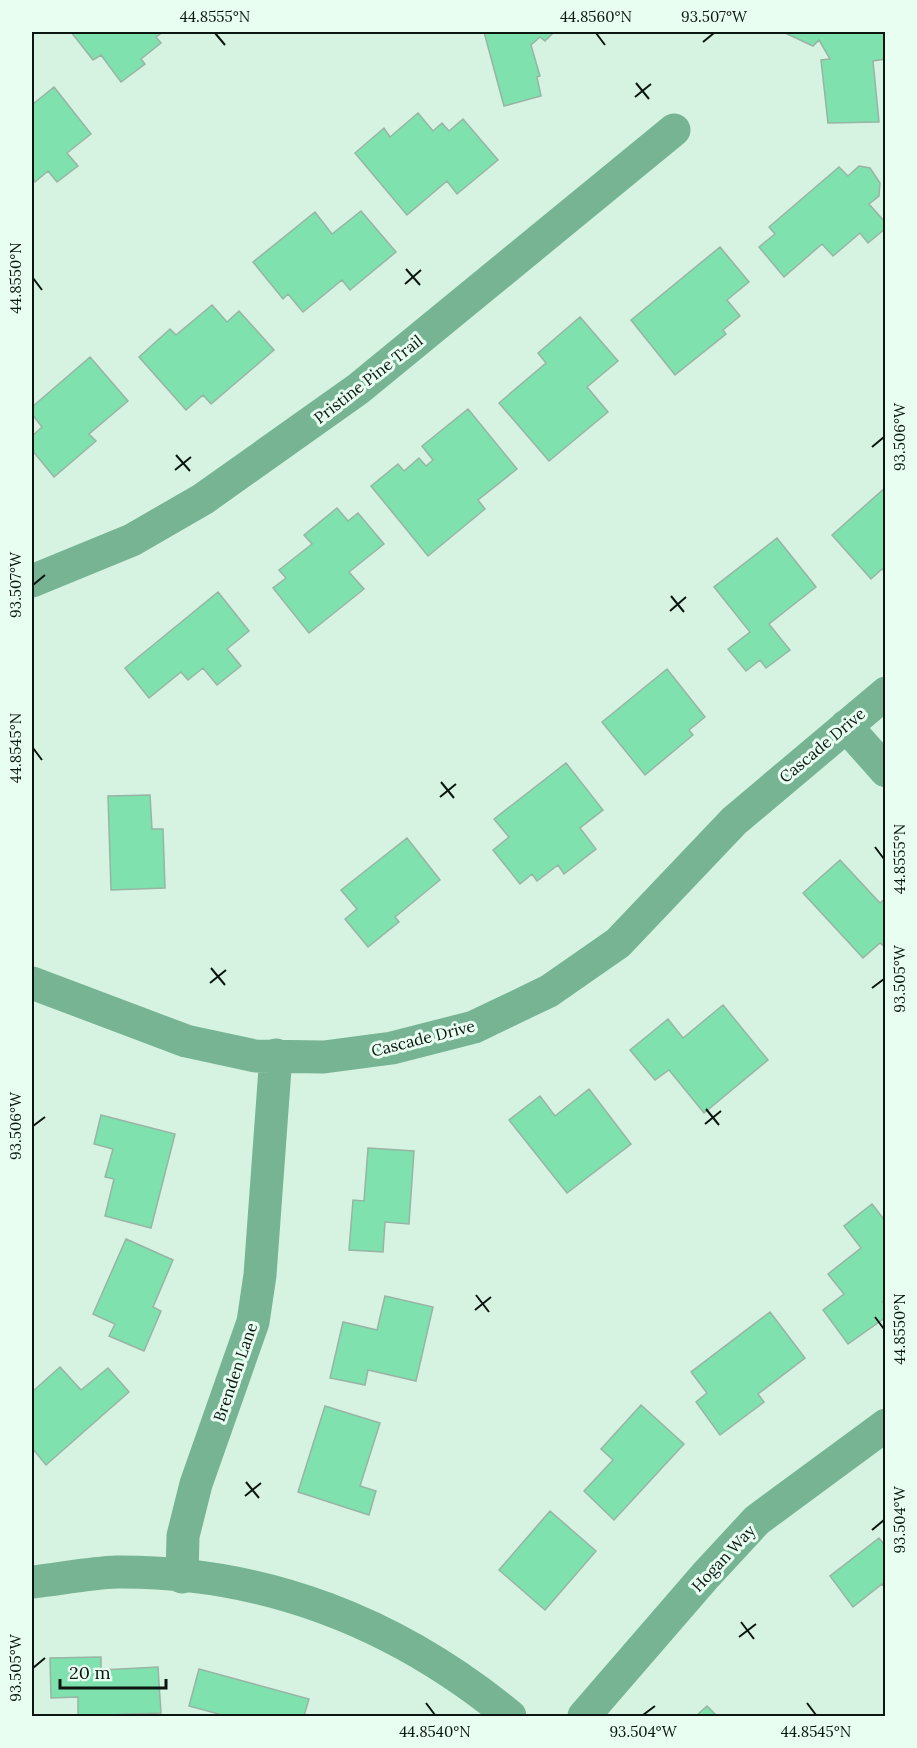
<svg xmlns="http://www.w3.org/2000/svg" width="917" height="1748" font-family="Lora,serif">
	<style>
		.building { fill: #7ee1ae; stroke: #98b4a4; stroke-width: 1.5 }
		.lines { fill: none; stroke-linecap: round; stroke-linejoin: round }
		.street { stroke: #76b493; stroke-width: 33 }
		.ticks { fill: none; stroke: #0c1610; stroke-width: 2 }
		.labels { text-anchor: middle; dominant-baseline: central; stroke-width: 6; stroke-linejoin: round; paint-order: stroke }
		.street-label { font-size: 16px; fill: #0c1610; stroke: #e7fef1 }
		.neatline { fill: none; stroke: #0c1610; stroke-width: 2 }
		.ticks-label { font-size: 15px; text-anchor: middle; fill: #0c1610 }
	</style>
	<rect width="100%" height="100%" fill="#d6f3e2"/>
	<path class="building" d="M 71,32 L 163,32 L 156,37 L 161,43 L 141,59 L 145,64 L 121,82 L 101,55 L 93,60 Z
		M 484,32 L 554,32 L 545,41 L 540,37 L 531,45 L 540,76 L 537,77 L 541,96 L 504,106 Z
		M 783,32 L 885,32 L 886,59 L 873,61 L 879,122 L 828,123 L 821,60 L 830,59 L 819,40 L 813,46 Z
		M 54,87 L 91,134 L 67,153 L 78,166 L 57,182 L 48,171 L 35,182 L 32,178 L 32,102 L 33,104 Z
		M 418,113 L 433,131 L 442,123 L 449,131 L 463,119 L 498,160 L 457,194 L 447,181 L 407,215 L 355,153 L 384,128 L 390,137 Z
		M 859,166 L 870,168 L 880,183 L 879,196 L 869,204 L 886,223 L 886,228 L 868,243 L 860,233 L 833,256 L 822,244 L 784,277 L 759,247 L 775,234 L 769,227 L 839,167 L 848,176 Z
		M 361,211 L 396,252 L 350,290 L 342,280 L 303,312 L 288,294 L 283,299 L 253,262 L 315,212 L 332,234 Z
		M 720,247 L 749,282 L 727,300 L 740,316 L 723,330 L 726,334 L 675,375 L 631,320 Z
		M 212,305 L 227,322 L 239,311 L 274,350 L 211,404 L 203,395 L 186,410 L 139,357 L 170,329 L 176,335 Z
		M 580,317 L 618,361 L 587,387 L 608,412 L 549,461 L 499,403 L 546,363 L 538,353 Z
		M 90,357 L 128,401 L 89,434 L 96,441 L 54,477 L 32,450 L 32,436 L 42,427 L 32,414 L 32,407 Z
		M 468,409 L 517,469 L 478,500 L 485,509 L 428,556 L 371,486 L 398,464 L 404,471 L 419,458 L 426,466 L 433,460 L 422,446 Z
		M 886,487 L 886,573 L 882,569 L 871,579 L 832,535 Z
		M 337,508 L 348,521 L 358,513 L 384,544 L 349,572 L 364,589 L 309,633 L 273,588 L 286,578 L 279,570 L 312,544 L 304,535 Z
		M 777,538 L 816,587 L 769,624 L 790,650 L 766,668 L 760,660 L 746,671 L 728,649 L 750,632 L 714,587 Z
		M 218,592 L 249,631 L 227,649 L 241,666 L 217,685 L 203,668 L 188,680 L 181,672 L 149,698 L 125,668 Z
		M 667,669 L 705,717 L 689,730 L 693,735 L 645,775 L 602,722 Z
		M 566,763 L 603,810 L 580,828 L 596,849 L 564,874 L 558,865 L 537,881 L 532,874 L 520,884 L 493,850 L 509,837 L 494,819 Z
		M 150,795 L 152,829 L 163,829 L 165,888 L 111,890 L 108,796 Z
		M 407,838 L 440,880 L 395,917 L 399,922 L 368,947 L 345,919 L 357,909 L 341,890 Z
		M 840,860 L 880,903 L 886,898 L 886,948 L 880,943 L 863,958 L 803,893 Z
		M 723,1005 L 768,1060 L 704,1113 L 669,1070 L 655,1080 L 630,1050 L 668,1019 L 683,1038 Z
		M 589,1089 L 631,1144 L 567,1193 L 509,1120 L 540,1096 L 555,1116 Z
		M 101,1115 L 175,1134 L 151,1228 L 105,1216 L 114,1179 L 105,1177 L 113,1149 L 94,1144 Z
		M 368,1148 L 414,1151 L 409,1224 L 385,1222 L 383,1252 L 349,1250 L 353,1200 L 364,1201 Z
		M 872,1204 L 886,1222 L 886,1299 L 882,1302 L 886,1305 L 886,1317 L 848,1344 L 823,1310 L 844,1294 L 828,1274 L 861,1248 L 844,1226 Z
		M 126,1239 L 173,1260 L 153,1307 L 161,1311 L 144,1351 L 109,1336 L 115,1324 L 93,1314 Z
		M 385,1296 L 433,1307 L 416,1381 L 368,1370 L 365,1385 L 330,1378 L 343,1322 L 377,1330 Z
		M 770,1312 L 805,1358 L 758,1394 L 764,1402 L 720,1435 L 696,1402 L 707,1393 L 691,1372 Z
		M 60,1367 L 81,1390 L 108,1368 L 129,1392 L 46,1465 L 32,1448 L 32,1392 Z
		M 641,1405 L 684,1444 L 614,1520 L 584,1491 L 613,1460 L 601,1449 Z
		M 325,1406 L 380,1423 L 360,1486 L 376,1491 L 369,1515 L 298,1492 Z
		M 550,1511 L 596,1551 L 545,1610 L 499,1570 Z
		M 879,1538 L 886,1547 L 886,1589 L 882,1584 L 853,1607 L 830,1576 Z
		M 101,1657 L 101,1670 L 158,1667 L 161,1713 L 78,1716 L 78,1697 L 51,1698 L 50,1658 Z
		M 199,1669 L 309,1699 L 304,1716 L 226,1716 L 189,1706 Z
		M 707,1706 L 717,1716 L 696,1716 Z"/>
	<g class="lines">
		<path class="street" d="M 32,581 L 132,540 L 203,499 L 358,389 L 674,130
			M 846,726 L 886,771
			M 32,983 L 186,1041 L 255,1056 L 324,1057 L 392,1048 L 474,1027 L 549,991 L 618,943 L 734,821 L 886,693
			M 182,1577 L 183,1536 L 196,1484 L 253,1322 L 260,1275 L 276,1055
			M 32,1582 C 60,1579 89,1573 117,1572 C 265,1571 397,1623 510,1716
			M 584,1716 L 706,1575 L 757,1520 L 886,1425"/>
	</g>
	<path class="ticks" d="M 215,33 L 225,45M 596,33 L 605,45M 703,42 L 714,33M 636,83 L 649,99M 635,97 L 651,84M 406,269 L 420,285M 33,278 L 42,290M 405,284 L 421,270M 872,447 L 884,437M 176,455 L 190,471M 175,470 L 191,457M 33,585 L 45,575M 671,596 L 684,612M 670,611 L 686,597M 33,748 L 42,760M 441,782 L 454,798M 440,797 L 456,784M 875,847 L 884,859M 211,968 L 225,985M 210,983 L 226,970M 872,988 L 884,979M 706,1109 L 719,1125M 705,1124 L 721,1111M 33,1126 L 45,1117M 476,1295 L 489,1312M 475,1310 L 491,1297M 875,1317 L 884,1329M 246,1482 L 259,1498M 245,1496 L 261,1483M 872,1530 L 884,1520M 741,1622 L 754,1639M 739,1637 L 756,1624M 33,1668 L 45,1658M 426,1703 L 435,1715M 807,1703 L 816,1715M 643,1715 L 655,1706"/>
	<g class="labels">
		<g class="street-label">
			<text transform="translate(368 379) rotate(-38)">Pristine Pine Trail</text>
			<text transform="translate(822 745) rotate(-40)">Cascade Drive</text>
			<text transform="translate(423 1038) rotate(-14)">Cascade Drive</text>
			<text transform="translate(235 1372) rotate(-71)">Brenden Lane</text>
			<text transform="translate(723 1558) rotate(-47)">Hogan Way</text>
		</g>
	</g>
	<rect width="917" height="1748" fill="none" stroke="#e7fef1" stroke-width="66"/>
	<path d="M60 1679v9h106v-9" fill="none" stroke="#0c1610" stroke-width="3"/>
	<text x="69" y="1679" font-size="18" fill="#0c1610" stroke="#e7fef1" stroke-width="4.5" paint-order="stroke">20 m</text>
	<rect x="33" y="33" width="851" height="1682" class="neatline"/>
	<g class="ticks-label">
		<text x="215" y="22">44.8555°N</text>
		<text x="596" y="22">44.8560°N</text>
		<text x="714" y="22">93.507°W</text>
		<text transform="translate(16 278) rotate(-90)" y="5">44.8550°N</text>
		<text transform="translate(900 437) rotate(-90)" y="5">93.506°W</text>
		<text transform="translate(16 585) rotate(-90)" y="5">93.507°W</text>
		<text transform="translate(16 748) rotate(-90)" y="5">44.8545°N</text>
		<text transform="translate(900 859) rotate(-90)" y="5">44.8555°N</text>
		<text transform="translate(900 979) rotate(-90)" y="5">93.505°W</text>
		<text transform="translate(16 1126) rotate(-90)" y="5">93.506°W</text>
		<text transform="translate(900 1329) rotate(-90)" y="5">44.8550°N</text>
		<text transform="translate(900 1520) rotate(-90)" y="5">93.504°W</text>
		<text transform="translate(16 1668) rotate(-90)" y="5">93.505°W</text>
		<text x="435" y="1737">44.8540°N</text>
		<text x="643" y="1737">93.504°W</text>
		<text x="816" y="1737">44.8545°N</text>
	</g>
</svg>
